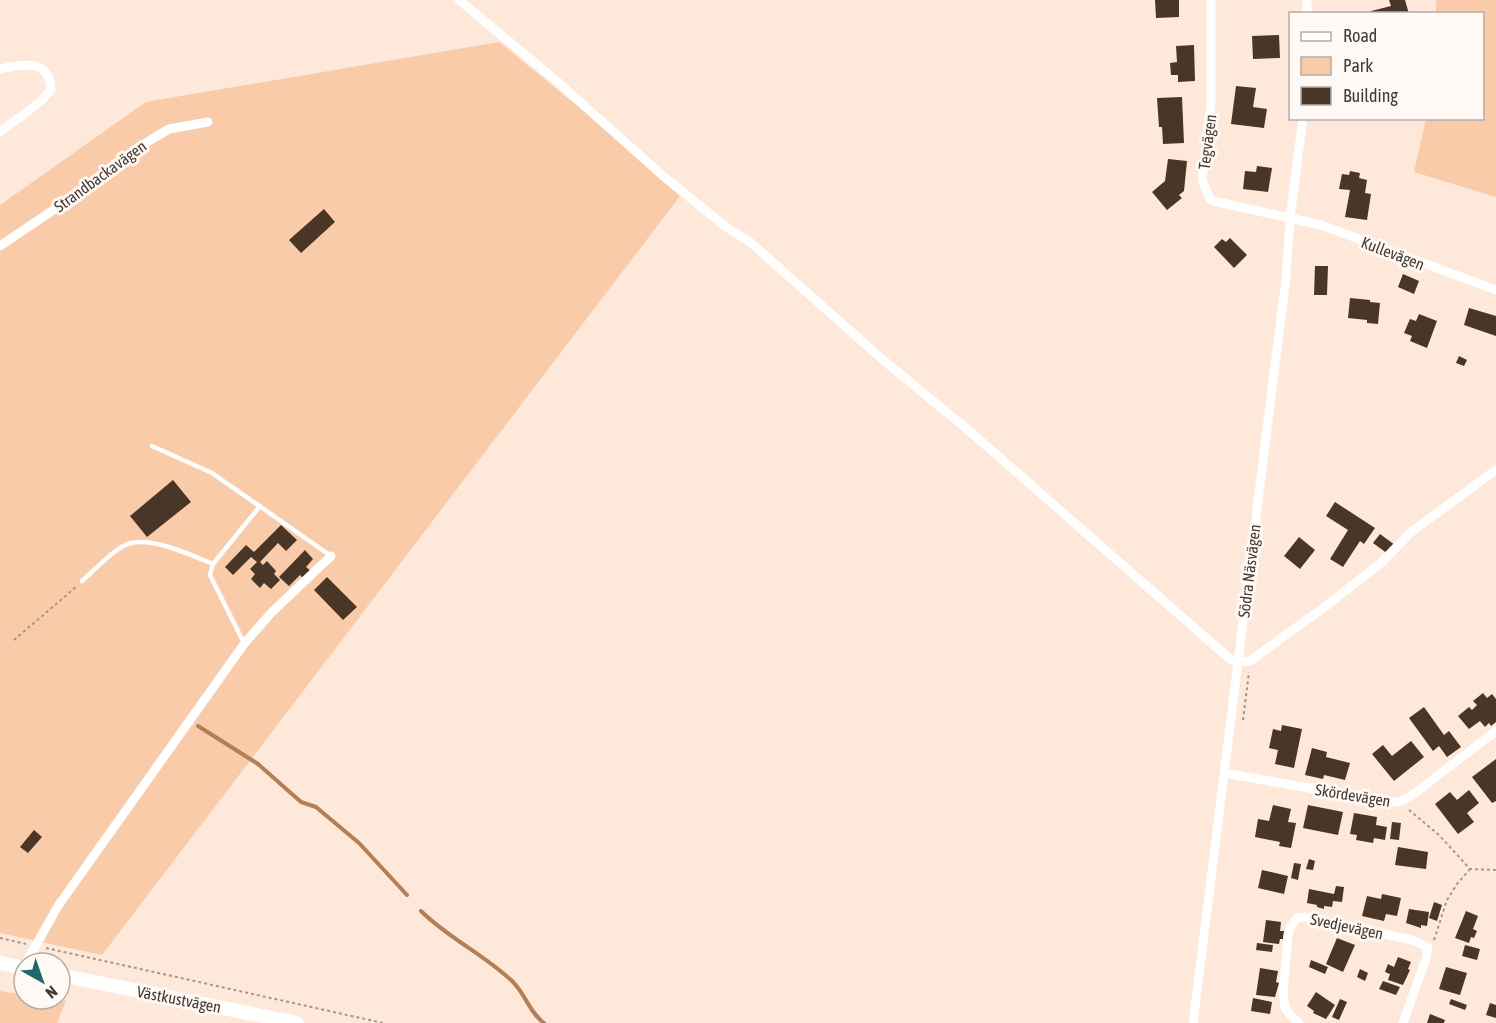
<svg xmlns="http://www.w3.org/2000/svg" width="1496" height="1023" font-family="'Asap Condensed',sans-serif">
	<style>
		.green { fill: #f9cba8 }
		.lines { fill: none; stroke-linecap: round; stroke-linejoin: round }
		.stream { stroke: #b37f55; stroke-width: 4 }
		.building { fill: #4a3627 }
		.path { stroke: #a5968b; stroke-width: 2; stroke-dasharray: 3 3; stroke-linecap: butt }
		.service { stroke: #fff; stroke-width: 4.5 }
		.minor { stroke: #fff; stroke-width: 9 }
		.secondary { stroke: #fff; stroke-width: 14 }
		.labels { text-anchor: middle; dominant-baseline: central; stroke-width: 6; stroke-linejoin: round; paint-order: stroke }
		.street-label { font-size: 16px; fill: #443a33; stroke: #fef9f5 }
	</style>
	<rect width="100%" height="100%" fill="#fde8da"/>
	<path class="green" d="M 1436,0 L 1496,0 L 1496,197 L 1414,172 L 1426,119 L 1482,118 L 1482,14 L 1436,13 Z
		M 499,42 L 580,108 L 680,196 L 102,955 L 0,933 L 0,205 L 146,102 Z
		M 0,991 L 24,995 L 24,999 L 66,1001 L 57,1023 L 0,1023 Z"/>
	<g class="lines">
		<path class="stream" d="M 198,726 L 258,764 L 301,802 L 316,807 L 359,843 L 407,895
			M 421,911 C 448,938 485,955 513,982 C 526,995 529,1012 544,1023"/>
	</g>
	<path class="building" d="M 1155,0 L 1179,0 L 1179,17 L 1156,18 Z
		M 1389,0 L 1405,0 L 1409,14 L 1371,14 L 1371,11 L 1391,6 Z
		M 1279,35 L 1280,58 L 1253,59 L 1252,36 Z
		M 1194,45 L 1195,81 L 1178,82 L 1178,75 L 1171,75 L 1170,63 L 1177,62 L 1176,46 Z
		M 1236,86 L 1256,88 L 1253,107 L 1267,109 L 1264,128 L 1231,124 Z
		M 1182,97 L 1184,143 L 1163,144 L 1162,127 L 1159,127 L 1157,98 Z
		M 1168,159 L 1187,161 L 1184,191 L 1179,195 L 1182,198 L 1167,210 L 1152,192 L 1165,181 Z
		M 1257,166 L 1272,168 L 1268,192 L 1243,189 L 1245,171 L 1256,172 Z
		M 1350,171 L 1360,173 L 1359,178 L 1367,180 L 1365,193 L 1371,194 L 1367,220 L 1345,217 L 1350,190 L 1339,189 L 1342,174 L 1349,175 Z
		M 324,209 L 335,222 L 301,253 L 289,240 Z
		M 1230,238 L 1247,255 L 1234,268 L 1214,247 L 1222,239 L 1226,242 Z
		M 1315,266 L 1328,266 L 1327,295 L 1314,295 Z
		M 1403,274 L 1419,281 L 1414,294 L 1398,287 Z
		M 1350,298 L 1370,300 L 1370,302 L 1380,303 L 1378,324 L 1367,323 L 1367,320 L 1348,318 Z
		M 1469,308 L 1496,316 L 1496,336 L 1464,325 Z
		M 1419,314 L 1437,321 L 1427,348 L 1410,341 L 1412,336 L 1404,333 L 1410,319 L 1416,321 Z
		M 1459,356 L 1467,360 L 1464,366 L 1456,363 Z
		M 173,480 L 191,502 L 147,537 L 130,516 Z
		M 1335,502 L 1375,528 L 1364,544 L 1360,541 L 1343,567 L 1330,559 L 1348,530 L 1326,516 Z
		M 281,525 L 297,540 L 286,551 L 278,543 L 260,562 L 263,565 L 267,561 L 276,571 L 274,574 L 280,580 L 271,589 L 264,583 L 260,588 L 251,579 L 255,574 L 250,569 L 257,562 L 251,557 L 233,575 L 225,567 L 246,545 L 254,552 Z
		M 1380,534 L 1395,545 L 1388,554 L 1373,543 Z
		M 1299,537 L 1315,550 L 1300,569 L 1284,556 Z
		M 305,550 L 313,559 L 306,567 L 312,572 L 305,580 L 300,575 L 289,586 L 279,577 Z
		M 327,577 L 357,607 L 343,620 L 314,590 Z
		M 1483,693 L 1487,698 L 1492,694 L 1496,699 L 1496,722 L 1491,726 L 1489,723 L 1485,727 L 1480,721 L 1469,729 L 1458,716 L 1469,707 L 1472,710 L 1477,705 L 1473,701 Z
		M 1424,707 L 1444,735 L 1449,731 L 1461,747 L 1447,757 L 1439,746 L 1433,751 L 1409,718 Z
		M 1282,725 L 1302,729 L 1294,768 L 1275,764 L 1278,750 L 1269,748 L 1273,729 L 1281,731 Z
		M 1411,741 L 1424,757 L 1394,781 L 1372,754 L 1383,745 L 1392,756 Z
		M 1312,748 L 1327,752 L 1326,757 L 1350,763 L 1345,780 L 1324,775 L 1323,779 L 1305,775 Z
		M 1496,759 L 1496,801 L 1492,803 L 1472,777 Z
		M 1469,790 L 1479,803 L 1467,813 L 1474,822 L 1458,834 L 1435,804 L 1450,792 L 1457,800 Z
		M 1273,805 L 1291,809 L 1288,822 L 1296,823 L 1291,848 L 1279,846 L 1280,842 L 1255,837 L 1258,819 L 1269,821 Z
		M 1308,805 L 1343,812 L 1338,835 L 1303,828 Z
		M 1354,813 L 1377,817 L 1376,825 L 1387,827 L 1385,840 L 1374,838 L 1373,843 L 1356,840 L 1357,835 L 1350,834 Z
		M 1392,822 L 1401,823 L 1399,840 L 1390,839 Z
		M 34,830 L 42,837 L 28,853 L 20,847 Z
		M 1398,847 L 1428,852 L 1426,869 L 1395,865 Z
		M 1309,859 L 1315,861 L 1313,870 L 1306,869 Z
		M 1294,863 L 1301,864 L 1298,880 L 1291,878 Z
		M 1262,870 L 1288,876 L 1284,894 L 1258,888 Z
		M 1336,886 L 1344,887 L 1342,902 L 1333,901 L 1332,907 L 1324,906 L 1324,909 L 1317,907 L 1317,905 L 1307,903 L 1309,889 L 1334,894 Z
		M 1382,894 L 1401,898 L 1397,916 L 1386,914 L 1384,921 L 1362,916 L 1367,896 L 1381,899 Z
		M 1434,902 L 1442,905 L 1437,921 L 1429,918 Z
		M 1409,909 L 1429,912 L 1427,926 L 1421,925 L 1421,928 L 1406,923 Z
		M 1466,911 L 1478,916 L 1473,929 L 1477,931 L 1474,938 L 1471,937 L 1469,943 L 1455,938 Z
		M 1266,920 L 1281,922 L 1280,931 L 1284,931 L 1283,939 L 1280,939 L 1279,944 L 1263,942 Z
		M 1337,938 L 1355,945 L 1343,972 L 1326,964 Z
		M 1257,943 L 1273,945 L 1272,952 L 1256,950 Z
		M 1465,945 L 1480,949 L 1477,960 L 1462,956 Z
		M 1398,957 L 1411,962 L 1408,969 L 1410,970 L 1403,985 L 1388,980 L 1390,974 L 1385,972 L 1388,964 L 1394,967 Z
		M 1311,960 L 1328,967 L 1325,974 L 1309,967 Z
		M 1446,967 L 1467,973 L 1460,995 L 1439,989 Z
		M 1260,968 L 1278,971 L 1276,982 L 1279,983 L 1275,997 L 1256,995 Z
		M 1360,969 L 1368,973 L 1365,981 L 1357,977 Z
		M 1383,981 L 1400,987 L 1396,995 L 1379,989 Z
		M 1316,992 L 1335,1005 L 1326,1019 L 1313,1013 L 1314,1011 L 1307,1006 Z
		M 1253,998 L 1272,1002 L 1270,1014 L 1251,1011 Z
		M 1340,999 L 1347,1002 L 1339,1020 L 1332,1017 Z
		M 1451,999 L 1467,1005 L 1465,1010 L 1449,1004 Z
		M 1490,1003 L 1496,1005 L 1496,1018 L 1486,1015 Z
		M 1430,1014 L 1445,1020 L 1444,1023 L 1427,1023 Z"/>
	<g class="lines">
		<path class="path" d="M 14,640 L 76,587
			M 1243,720 L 1249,672
			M 1409,810 L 1439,835 L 1470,869 L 1496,870
			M 0,938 L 26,944
			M 1434,940 L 1447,900 L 1457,884 L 1470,869
			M 46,948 L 383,1023"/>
		<path class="service" d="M 152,446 L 212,473 L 331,556
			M 82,581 C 94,571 116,546 131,543 C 155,538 191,555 213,564
			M 244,643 L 210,575 L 213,564 L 260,506"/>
		<path class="minor" d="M 459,0 L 559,83 L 662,175 L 726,227 L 750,242 L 882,359 L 967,429 L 1230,659 L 1238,662 L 1250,661 L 1326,606 L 1382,562 L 1411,532 L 1496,470
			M 1211,0 L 1211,103 L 1202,180 L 1210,199 L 1213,201 L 1321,225 L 1496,290
			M 1307,0 L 1307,14
			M 0,69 C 22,64 50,58 51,90 L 40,102 L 0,132
			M 0,246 L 71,198 L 120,160 L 152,139 L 169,129 L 208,122
			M 1224,773 L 1388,802 L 1399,802 L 1411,796 L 1496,731
			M 26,963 L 58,906 L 244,644 L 271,613 L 331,556
			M 1193,1023 L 1277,349 L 1286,279 L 1290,218 L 1303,118
			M 1299,1023 L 1290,1015 L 1285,1008 L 1283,993 L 1288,936 L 1290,928 L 1297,918 L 1304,917 L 1412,940 L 1428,947 L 1426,959 L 1403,1023"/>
		<path class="secondary" d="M 0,963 L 24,968
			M 60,975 L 297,1023"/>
	</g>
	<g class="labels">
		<g class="street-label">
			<text transform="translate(1207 142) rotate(-83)">Tegvägen</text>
			<text transform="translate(100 176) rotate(-36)">Strandbackavägen</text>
			<text transform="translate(1393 253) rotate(21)">Kullevägen</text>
			<text transform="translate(1249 571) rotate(-83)">Södra Näsvägen</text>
			<text transform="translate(1353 795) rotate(9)">Skördevägen</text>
			<text transform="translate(1347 926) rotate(12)">Svedjevägen</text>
			<text transform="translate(179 999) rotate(11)">Västkustvägen</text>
		</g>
	</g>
	<rect x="1289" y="12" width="195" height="108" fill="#fef9f5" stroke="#b4ada7" stroke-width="1.5"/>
	<rect x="1301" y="32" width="30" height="9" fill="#ffffff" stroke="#b4ada7" stroke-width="1.5"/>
	<text x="1343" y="42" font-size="18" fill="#443a33">Road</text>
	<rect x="1301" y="57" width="30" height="18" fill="#f9cba8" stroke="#b4ada7" stroke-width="1.5"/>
	<text x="1343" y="72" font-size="18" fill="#443a33">Park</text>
	<rect x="1301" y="87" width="30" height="18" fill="#4a3627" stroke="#b4ada7" stroke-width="1.5"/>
	<text x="1343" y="102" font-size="18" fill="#443a33">Building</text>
	<g transform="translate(42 981) rotate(140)"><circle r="28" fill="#fef9f5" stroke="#b4ada7" stroke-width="1.5"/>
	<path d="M0-4.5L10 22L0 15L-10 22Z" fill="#1d6a6d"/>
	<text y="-9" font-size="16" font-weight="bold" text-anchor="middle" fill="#443a33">N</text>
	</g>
</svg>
